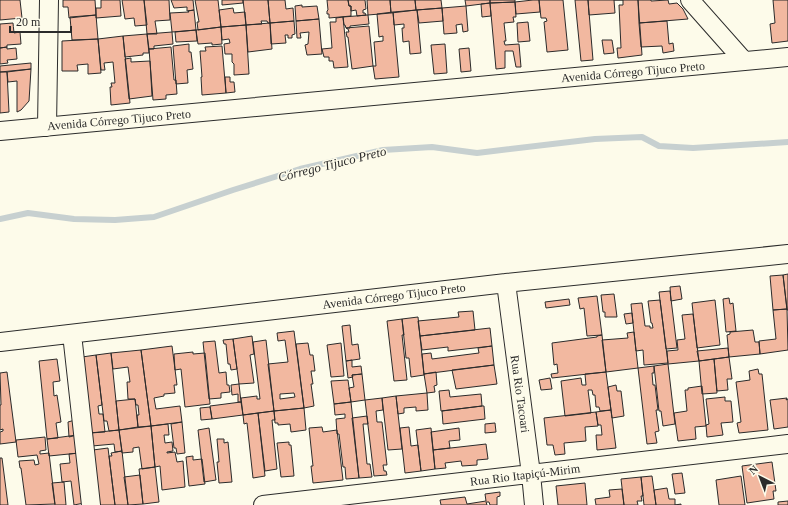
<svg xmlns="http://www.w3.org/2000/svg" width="788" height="505" font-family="'Times New Roman',serif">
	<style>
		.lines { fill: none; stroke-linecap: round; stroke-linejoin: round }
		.stream { stroke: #c7d0d0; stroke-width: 6 }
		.building { fill: #f2b8a0; stroke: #2b2b2b; fill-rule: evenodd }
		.minor-casing { stroke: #2b2b2b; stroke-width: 20 }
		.minor { stroke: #fdfbea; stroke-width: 18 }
		.labels { text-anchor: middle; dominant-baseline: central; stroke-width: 3; stroke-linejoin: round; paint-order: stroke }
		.street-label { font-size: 12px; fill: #2b2b2b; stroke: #fdfbea }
		.water-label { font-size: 13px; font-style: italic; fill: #2b2b2b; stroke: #fdfbea }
	</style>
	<rect width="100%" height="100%" fill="#fdfbea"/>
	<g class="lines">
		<path class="stream" d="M 0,219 L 28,213 L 74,219 L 115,220 L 154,217 L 233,190 L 300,169 L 383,150 L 432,147 L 477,153 L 595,139 L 642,137 L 659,146 L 693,148 L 788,142"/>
	</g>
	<path class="building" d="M 0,0 L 20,0 L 22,18 L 0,20 Z
		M 63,0 L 95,0 L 96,15 L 69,18 L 68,7 L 63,7 Z
		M 101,0 L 120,0 L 121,16 L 96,18 L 96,8 L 101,8 Z
		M 122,0 L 144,0 L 147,25 L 135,26 L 134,18 L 125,19 Z
		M 144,0 L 169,0 L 170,20 L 155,21 L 157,34 L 147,34 Z
		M 171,0 L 193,0 L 194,10 L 187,11 L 187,7 L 174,8 Z
		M 195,0 L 218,0 L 221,27 L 198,30 L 197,22 L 199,22 Z
		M 222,0 L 243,0 L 243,3 L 222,5 Z
		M 243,0 L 268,0 L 270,23 L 268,23 L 267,21 L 261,21 L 262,24 L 246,25 Z
		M 268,0 L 285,0 L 286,9 L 293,8 L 294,21 L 270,23 Z
		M 327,0 L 348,0 L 349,6 L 351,6 L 351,16 L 329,18 L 329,14 L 327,14 L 327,11 L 328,10 Z
		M 348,0 L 365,0 L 366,9 L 363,10 L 363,13 L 365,13 L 366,15 L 357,16 L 356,10 L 351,11 L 351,6 L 349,6 Z
		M 367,0 L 390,0 L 391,13 L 368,15 Z
		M 390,0 L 415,0 L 416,10 L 391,13 Z
		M 415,0 L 441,0 L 442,8 L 416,10 Z
		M 465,0 L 490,0 L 490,3 L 466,6 Z
		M 490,0 L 515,0 L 515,2 L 490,3 Z
		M 533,0 L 539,0 L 540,12 L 516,14 L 515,2 Z
		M 539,0 L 563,0 L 568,50 L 547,52 L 544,22 L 547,21 L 546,18 L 541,18 Z
		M 575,0 L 588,0 L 593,60 L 581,61 Z
		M 588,0 L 614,0 L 615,13 L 589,15 Z
		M 614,0 L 638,0 L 642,55 L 618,58 L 617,48 L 621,48 L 619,5 L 623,5 L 623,0 Z
		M 638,0 L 651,0 L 651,1 L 668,0 L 669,4 L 677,3 L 683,9 L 688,19 L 639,23 Z
		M 773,0 L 788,0 L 788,41 L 772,43 L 770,24 L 775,23 Z
		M 515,2 L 516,17 L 513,17 L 514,22 L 504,23 L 506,41 L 504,41 L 505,45 L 519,44 L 521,67 L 516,67 L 513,51 L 505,51 L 505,68 L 496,69 L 490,3 Z
		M 490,3 L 491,16 L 482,17 L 481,4 Z
		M 302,5 L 302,7 L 317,6 L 319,19 L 296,21 L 295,6 Z
		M 466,6 L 468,31 L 463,32 L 462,24 L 456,25 L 457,33 L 444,34 L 442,8 Z
		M 233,8 L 234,13 L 245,12 L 246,25 L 221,27 L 219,10 Z
		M 442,8 L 443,21 L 419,23 L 417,10 Z
		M 194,10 L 196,30 L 172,32 L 170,13 L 189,12 L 188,11 Z
		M 417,10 L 421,53 L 410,54 L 409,41 L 403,42 L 402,28 L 404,28 L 404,24 L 394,25 L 393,12 Z
		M 393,12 L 399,77 L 375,79 L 373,66 L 376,66 L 374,42 L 383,41 L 383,36 L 379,37 L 377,14 Z
		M 96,15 L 98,39 L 72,40 L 70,17 Z
		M 368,15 L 369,24 L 350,26 L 350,28 L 346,28 L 345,25 L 344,25 L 343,17 Z
		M 343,17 L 348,67 L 334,68 L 333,61 L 329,61 L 329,57 L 324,57 L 322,49 L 332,48 L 330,22 L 336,22 L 336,18 Z
		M 319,19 L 322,54 L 307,55 L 305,45 L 308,44 L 309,32 L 300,33 L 301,38 L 297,38 L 296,21 Z
		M 294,21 L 295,34 L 292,35 L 292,38 L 288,38 L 288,35 L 285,35 L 286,43 L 271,44 L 270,23 Z
		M 667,21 L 669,44 L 673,43 L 674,51 L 663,53 L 662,46 L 641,47 L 639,23 Z
		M 528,22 L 530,41 L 518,42 L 517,23 Z
		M 13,23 L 14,33 L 20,32 L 21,44 L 7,45 L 7,47 L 0,48 L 0,24 Z
		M 270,23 L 272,49 L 248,52 L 246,25 Z
		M 246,25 L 249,74 L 234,75 L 234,64 L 232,62 L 232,54 L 225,54 L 224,44 L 230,43 L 229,39 L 222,40 L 221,27 Z
		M 369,26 L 373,66 L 352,69 L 348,37 L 347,37 L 346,32 L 349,32 L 348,29 L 346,28 Z
		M 221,27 L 222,44 L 212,45 L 212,43 L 198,44 L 196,30 Z
		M 196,30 L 197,41 L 176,42 L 175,32 Z
		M 172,32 L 173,44 L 154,46 L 154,49 L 149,49 L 147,34 Z
		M 147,34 L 149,53 L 143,53 L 143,55 L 125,57 L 123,36 Z
		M 123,36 L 130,103 L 111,105 L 110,87 L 112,87 L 111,83 L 115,83 L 113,62 L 104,63 L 105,70 L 101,70 L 98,39 Z
		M 98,39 L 101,73 L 88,74 L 88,64 L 77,65 L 78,71 L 62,71 L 62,41 Z
		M 602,40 L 612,40 L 614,53 L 604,54 Z
		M 189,44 L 189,52 L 191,52 L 193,69 L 187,70 L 188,83 L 176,84 L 173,46 Z
		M 445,44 L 447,73 L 434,74 L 431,45 Z
		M 222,46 L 226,93 L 202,95 L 201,77 L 202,77 L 200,51 L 206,51 L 205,47 Z
		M 7,47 L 7,49 L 16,48 L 17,59 L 7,60 L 8,63 L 0,64 L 0,48 Z
		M 171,47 L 174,80 L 176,80 L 177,94 L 166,95 L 166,99 L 153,100 L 149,49 Z
		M 469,48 L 471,71 L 461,72 L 459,49 Z
		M 131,58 L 131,62 L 150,61 L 152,96 L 129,99 L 125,59 Z
		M 31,63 L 31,69 L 0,72 L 0,66 Z
		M 31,69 L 29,101 L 21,110 L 17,112 L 17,81 L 8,82 L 7,72 Z
		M 0,72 L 7,72 L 9,112 L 0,113 Z
		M 225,77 L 230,77 L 230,82 L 234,82 L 235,92 L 226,93 Z
		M 788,274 L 788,310 L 787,310 L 783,275 Z
		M 783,275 L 787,309 L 773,310 L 770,276 Z
		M 680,286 L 682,299 L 671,301 L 670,287 Z
		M 670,291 L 677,348 L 666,349 L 659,292 Z
		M 614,294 L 617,317 L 605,317 L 605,312 L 603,312 L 601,295 Z
		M 597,296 L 602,335 L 587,336 L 584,308 L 580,309 L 578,298 Z
		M 729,298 L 730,304 L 733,303 L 736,331 L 726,332 L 723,299 Z
		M 569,299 L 570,305 L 546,308 L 545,302 Z
		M 660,300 L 668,363 L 644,365 L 643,350 L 636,351 L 631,304 L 642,303 L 645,326 L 650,326 L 650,328 L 653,328 L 652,323 L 651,323 L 648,301 Z
		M 715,300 L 720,345 L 697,348 L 692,303 Z
		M 787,309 L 788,350 L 760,354 L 759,341 L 776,339 L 773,310 Z
		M 473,311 L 475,330 L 420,336 L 418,321 L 459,317 L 458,312 Z
		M 632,313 L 633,323 L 626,324 L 624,314 Z
		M 693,314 L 699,361 L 668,364 L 667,351 L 678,350 L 677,340 L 685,339 L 682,315 Z
		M 418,317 L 424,375 L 411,377 L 409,358 L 406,358 L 402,319 Z
		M 402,319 L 404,335 L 402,335 L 407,380 L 394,381 L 387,321 Z
		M 350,325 L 352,345 L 358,344 L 360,359 L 346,361 L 342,326 Z
		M 490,328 L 492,346 L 448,351 L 448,347 L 422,350 L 420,336 Z
		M 753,330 L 755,342 L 759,342 L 760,354 L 729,357 L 727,335 L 730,334 L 730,332 Z
		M 294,331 L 304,408 L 274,411 L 268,364 L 288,362 L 285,340 L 278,341 L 277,333 ZM 294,393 L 295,397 L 280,399 L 280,394 Z
		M 634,332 L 638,368 L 606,372 L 602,340 L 628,338 L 627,333 Z
		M 602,335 L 606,372 L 552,378 L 551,374 L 558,373 L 557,364 L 554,365 L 552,343 L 597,337 L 597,336 Z
		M 252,336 L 254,354 L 250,355 L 254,383 L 239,384 L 233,339 Z
		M 233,339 L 237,369 L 231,370 L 230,364 L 228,364 L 226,344 L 224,344 L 223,340 Z
		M 266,340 L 274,411 L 243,415 L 241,398 L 257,396 L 257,399 L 260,399 L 253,342 Z
		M 215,341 L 219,373 L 226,372 L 227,385 L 229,385 L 230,392 L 221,393 L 221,398 L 209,399 L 203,342 Z
		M 308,343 L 310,355 L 313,355 L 315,371 L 311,371 L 313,384 L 311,384 L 314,406 L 304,408 L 296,344 Z
		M 341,343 L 344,376 L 331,377 L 327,345 Z
		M 172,346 L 177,385 L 174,385 L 175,393 L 164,394 L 164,396 L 154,398 L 156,409 L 180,406 L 182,422 L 151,426 L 141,350 Z
		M 492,346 L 494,365 L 424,374 L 422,354 L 431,353 L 432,359 L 479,353 L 478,348 Z
		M 728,348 L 729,357 L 699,361 L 697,351 Z
		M 141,350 L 151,426 L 138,427 L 137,415 L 139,415 L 138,405 L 136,405 L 135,399 L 128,399 L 127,382 L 130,382 L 128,367 L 113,369 L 111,353 Z
		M 193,352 L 193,354 L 205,353 L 210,404 L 185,407 L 181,369 L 175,370 L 174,354 Z
		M 111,353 L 119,430 L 109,431 L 107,421 L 104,421 L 96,355 Z
		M 96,355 L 102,405 L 98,406 L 99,414 L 103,414 L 105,432 L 90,433 L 82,357 Z
		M 729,357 L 732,379 L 727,379 L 728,390 L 717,391 L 714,359 Z
		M 57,359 L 60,381 L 53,382 L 54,396 L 57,395 L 61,422 L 56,423 L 58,438 L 47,439 L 39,361 Z
		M 714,359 L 717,393 L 702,394 L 699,361 Z
		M 352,360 L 352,367 L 361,366 L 362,374 L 352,375 L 353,377 L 348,378 L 346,361 Z
		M 668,364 L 675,424 L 663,426 L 661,411 L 659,411 L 654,366 Z
		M 494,365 L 497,384 L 456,389 L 452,370 Z
		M 654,366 L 654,373 L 652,373 L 653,385 L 655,385 L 658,410 L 656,410 L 659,431 L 655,432 L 657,443 L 647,444 L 638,368 Z
		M 758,369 L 759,374 L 762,374 L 768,430 L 739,433 L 737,423 L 741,422 L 736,382 L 750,380 L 749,371 Z
		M 7,372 L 16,442 L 0,444 L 0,432 L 3,431 L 3,429 L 0,430 L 0,405 L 1,405 L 0,373 Z
		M 436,372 L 437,385 L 434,386 L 435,392 L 427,393 L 424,374 Z
		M 606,372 L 611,410 L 600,411 L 599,407 L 596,407 L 595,395 L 593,395 L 592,390 L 588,390 L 591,413 L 565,416 L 561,381 L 581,378 L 582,385 L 586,385 L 585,374 Z
		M 362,374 L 365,400 L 351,402 L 349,388 L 354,387 L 352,375 Z
		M 550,378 L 552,389 L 541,390 L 539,380 Z
		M 348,380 L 351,402 L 334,404 L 331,381 Z
		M 239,384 L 241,402 L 238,402 L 238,394 L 232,395 L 231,385 Z
		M 616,385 L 617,391 L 621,391 L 624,416 L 612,418 L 608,387 Z
		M 702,386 L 706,426 L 695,427 L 696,439 L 678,441 L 674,413 L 687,411 L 685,390 L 688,390 L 688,388 Z
		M 449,390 L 450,397 L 481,394 L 482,406 L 441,411 L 439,391 Z
		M 427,393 L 428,410 L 416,411 L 416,407 L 404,408 L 404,413 L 398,414 L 396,396 Z
		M 396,396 L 402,449 L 388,450 L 382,398 Z
		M 725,397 L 725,401 L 731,401 L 733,422 L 721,423 L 723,435 L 707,437 L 706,425 L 709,424 L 706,399 Z
		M 382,398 L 383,410 L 376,411 L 377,422 L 382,422 L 387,465 L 383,465 L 384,471 L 386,471 L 387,475 L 374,476 L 365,400 Z
		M 787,398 L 786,400 L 788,399 L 788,427 L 774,429 L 770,400 Z
		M 135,399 L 138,427 L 119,430 L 116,401 Z
		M 241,402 L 243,415 L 212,419 L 210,406 Z
		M 351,402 L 359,478 L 346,479 L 345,467 L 343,467 L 339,434 L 337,434 L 336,419 L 345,418 L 345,414 L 335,415 L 334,404 Z
		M 482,406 L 484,406 L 485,419 L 443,424 L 442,411 Z
		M 210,407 L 212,419 L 201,420 L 200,408 Z
		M 304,408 L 306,430 L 291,432 L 290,424 L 278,425 L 278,423 L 275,423 L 274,411 Z
		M 611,410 L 616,448 L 597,450 L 596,435 L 602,435 L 601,425 L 598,425 L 596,412 Z
		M 274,411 L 275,420 L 272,420 L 277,469 L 265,471 L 258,413 Z
		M 596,412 L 598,426 L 585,427 L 586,441 L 564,443 L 565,454 L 555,455 L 553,445 L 547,445 L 544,418 Z
		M 258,413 L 265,476 L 253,478 L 247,423 L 244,424 L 243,415 Z
		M 367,416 L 368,424 L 363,424 L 367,464 L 370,464 L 372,477 L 359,478 L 352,418 Z
		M 75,420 L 77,435 L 69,437 L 68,422 Z
		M 182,422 L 185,453 L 177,454 L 176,448 L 174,448 L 171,424 Z
		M 495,423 L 496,432 L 485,433 L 485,424 Z
		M 168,424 L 169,435 L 164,435 L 165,443 L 172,442 L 173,451 L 167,452 L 167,453 L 175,452 L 177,462 L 183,461 L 185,487 L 162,490 L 160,466 L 155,467 L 151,426 Z
		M 151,426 L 155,467 L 142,469 L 139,447 L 133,448 L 133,452 L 122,453 L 119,430 Z
		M 322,427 L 323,432 L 337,430 L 343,480 L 313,483 L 311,466 L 313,466 L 309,428 Z
		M 409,427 L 411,446 L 418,445 L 421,471 L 405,473 L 400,428 Z
		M 209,428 L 216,480 L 204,482 L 198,430 Z
		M 431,428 L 435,469 L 421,471 L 416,430 Z
		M 459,428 L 460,440 L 449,441 L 450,448 L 433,450 L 431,432 Z
		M 119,430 L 122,451 L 115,452 L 114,444 L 92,446 L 90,433 Z
		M 77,435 L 79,453 L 49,456 L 47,439 Z
		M 45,437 L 46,450 L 40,451 L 40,454 L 49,453 L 55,504 L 26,505 L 21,468 L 20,468 L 19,461 L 34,460 L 35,465 L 39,464 L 37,455 L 18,457 L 16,440 Z
		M 217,439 L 224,439 L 224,443 L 228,442 L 232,482 L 219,483 L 217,462 L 219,462 Z
		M 289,442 L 289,445 L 291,445 L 294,476 L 281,477 L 277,443 Z
		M 486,444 L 488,459 L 477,460 L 477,465 L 462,466 L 461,461 L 445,463 L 446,468 L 435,469 L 433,450 Z
		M 108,448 L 115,505 L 99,505 L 93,450 Z
		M 122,451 L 128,505 L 115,505 L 109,456 L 112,456 L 111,453 Z
		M 79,453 L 84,503 L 74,505 L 71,481 L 62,482 L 60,464 L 70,463 L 69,454 Z
		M 193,456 L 193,460 L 202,459 L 205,484 L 189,486 L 186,457 Z
		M 0,458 L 2,458 L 8,505 L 0,505 Z
		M 772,462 L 776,491 L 773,491 L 774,499 L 747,503 L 742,466 Z
		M 155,467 L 159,502 L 143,504 L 139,469 Z
		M 682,473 L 685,493 L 675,494 L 672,474 Z
		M 140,475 L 143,504 L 128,505 L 124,477 Z
		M 652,476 L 656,505 L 644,505 L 641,477 Z
		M 741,476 L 745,505 L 719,505 L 716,480 Z
		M 641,477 L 643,496 L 641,496 L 642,501 L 637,501 L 638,505 L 624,505 L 621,479 Z
		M 64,482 L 66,505 L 55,505 L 52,483 Z
		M 585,483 L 587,505 L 558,505 L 556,486 Z
		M 667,488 L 669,499 L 675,499 L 675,505 L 681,504 L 681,505 L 656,505 L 654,490 Z
		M 622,489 L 624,505 L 596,505 L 595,499 L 610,497 L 609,490 Z
		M 500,492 L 500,496 L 497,497 L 497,505 L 490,505 L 489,502 L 486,502 L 487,505 L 441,505 L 440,500 L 465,497 L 467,504 L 486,501 L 485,494 Z
		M 788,501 L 788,505 L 778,505 L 778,502 Z"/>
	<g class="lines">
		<defs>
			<path id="minor" d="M 690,0 L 744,61
				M 47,127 L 49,0
				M 0,131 L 788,57
				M 506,283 L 531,474 L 534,505
				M 72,334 L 91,505
				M 0,342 L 506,283 L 788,254
				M 263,505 L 788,444"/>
		</defs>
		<use href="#minor" class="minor-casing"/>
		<use href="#minor" class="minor"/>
	</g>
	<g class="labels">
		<g class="street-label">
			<text transform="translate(633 72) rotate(-5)">Avenida Córrego Tijuco Preto</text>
			<text transform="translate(119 120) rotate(-5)">Avenida Córrego Tijuco Preto</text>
			<text transform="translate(394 296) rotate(-7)">Avenida Córrego Tijuco Preto</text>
			<text transform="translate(520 394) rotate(82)">Rua Rio Tacoari</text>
			<text transform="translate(525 475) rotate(-7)">Rua Rio Itapiçú-Mirim</text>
		</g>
		<g class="water-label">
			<text transform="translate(332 164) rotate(-14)">Córrego Tijuco Preto</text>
		</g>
	</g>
	<g transform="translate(760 477) rotate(318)" stroke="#fdfbea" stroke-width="3" paint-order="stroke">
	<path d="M0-3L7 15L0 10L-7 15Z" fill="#2b2b2b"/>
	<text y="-6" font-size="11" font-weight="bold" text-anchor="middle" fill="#2b2b2b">N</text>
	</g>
	<path d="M10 26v6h61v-6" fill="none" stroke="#2b2b2b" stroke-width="2"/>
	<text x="16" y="26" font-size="12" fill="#2b2b2b" stroke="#fdfbea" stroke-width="3" paint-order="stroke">20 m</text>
</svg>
